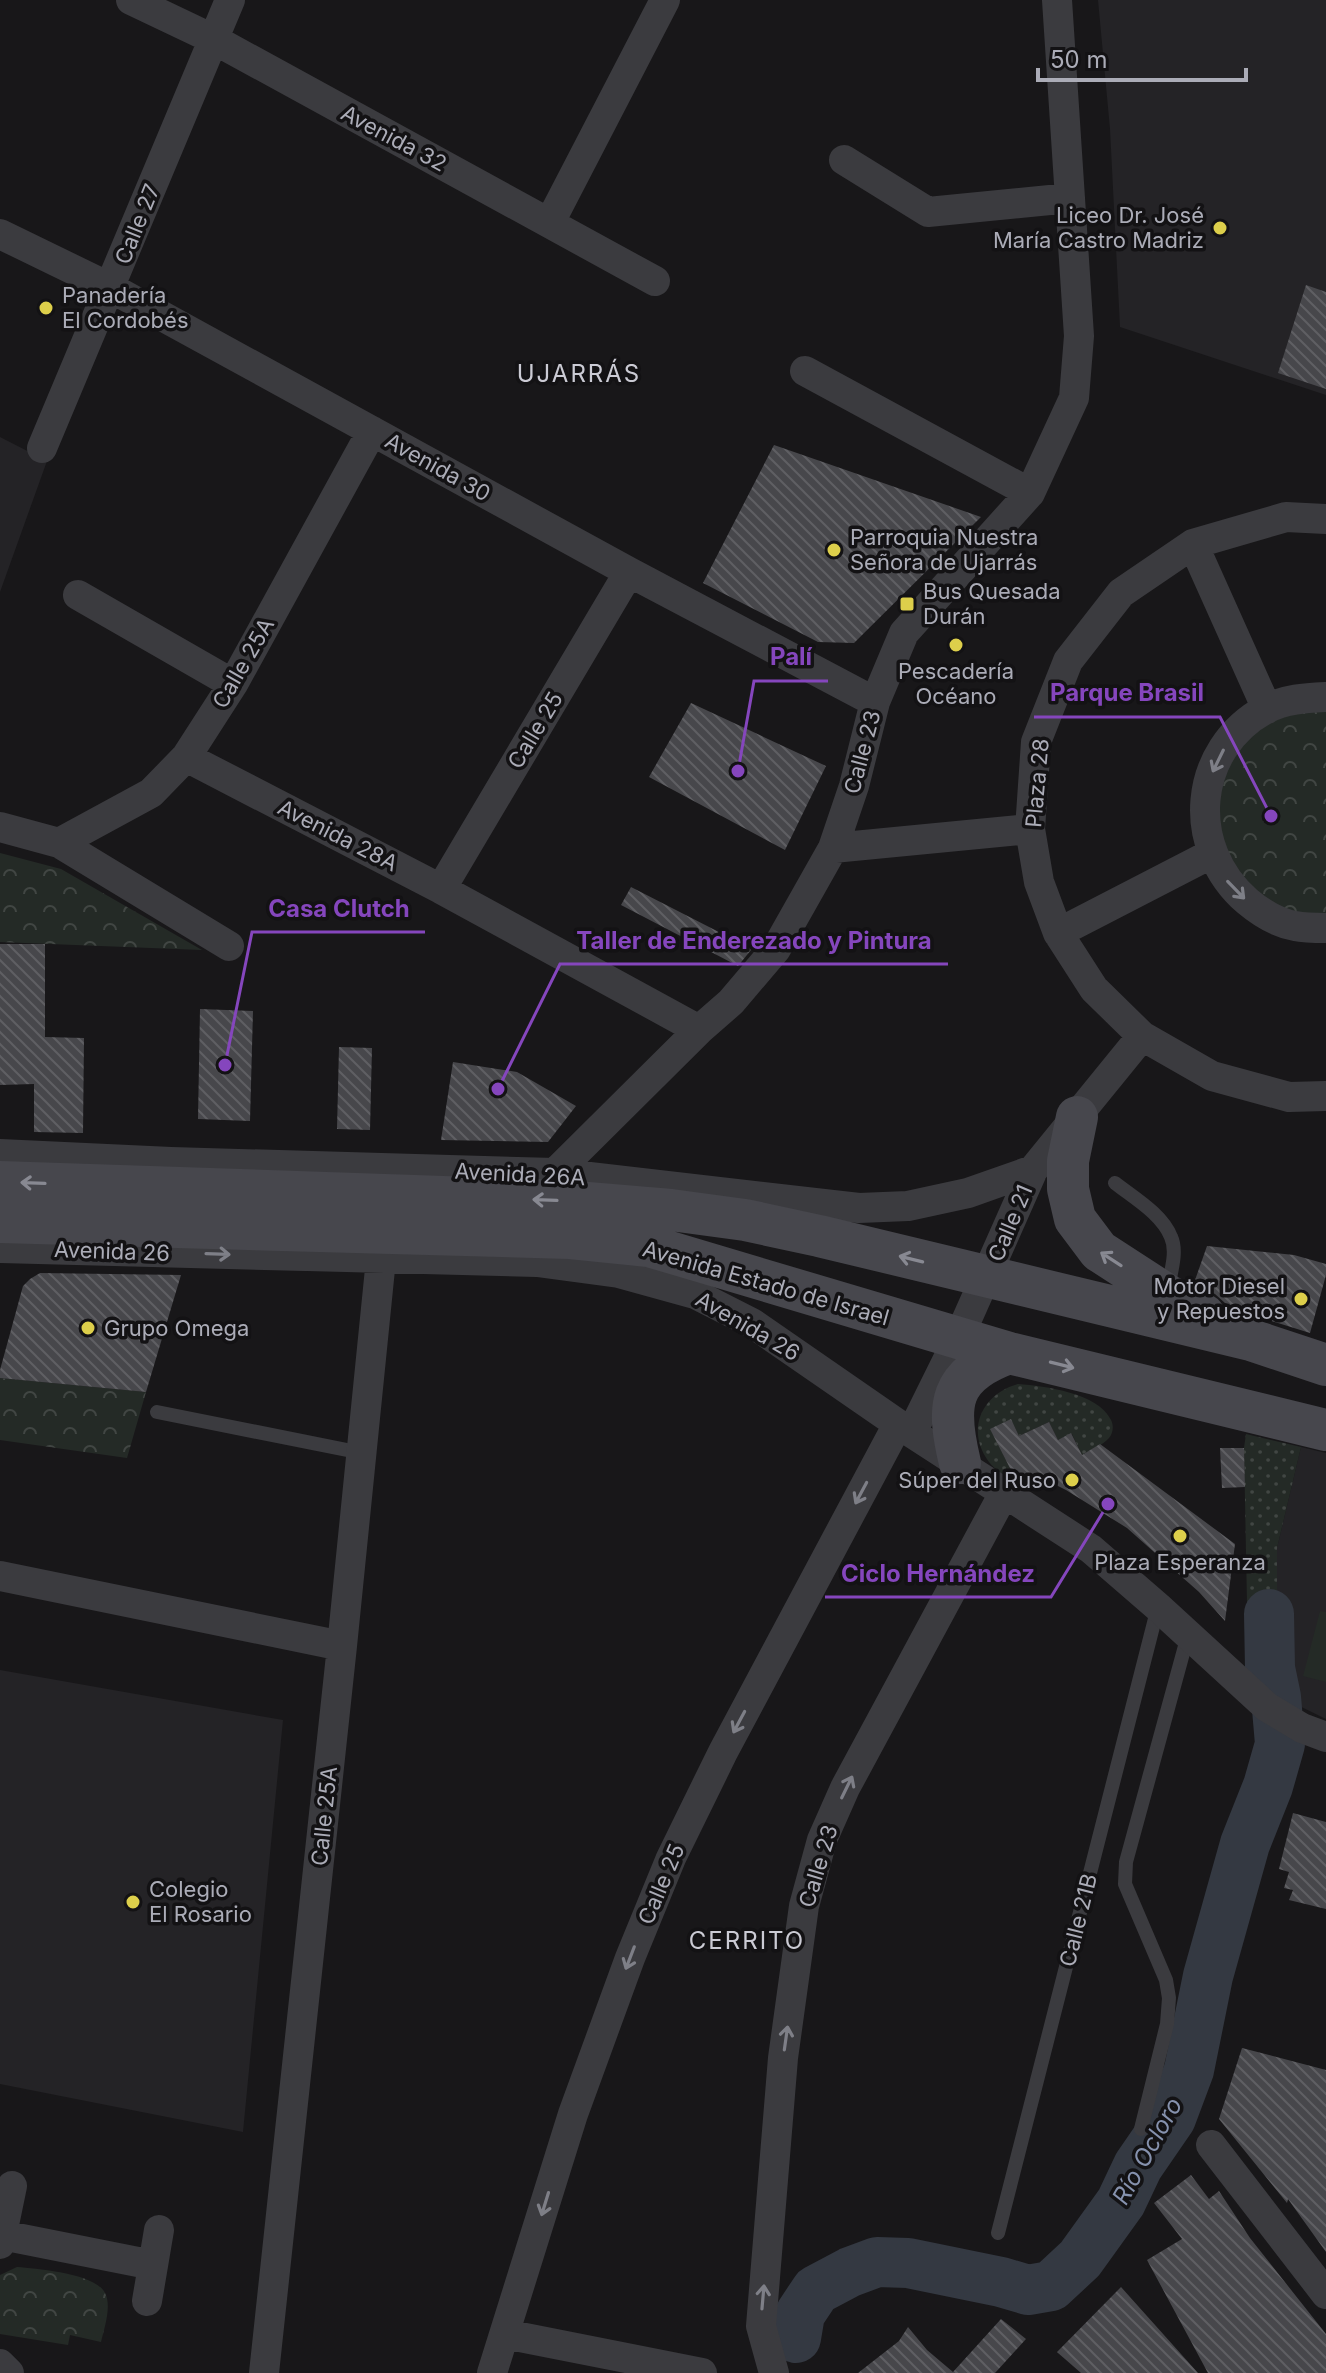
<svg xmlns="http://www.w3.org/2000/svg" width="1326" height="2373" font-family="Inter,sans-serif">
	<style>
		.built { fill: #242326 }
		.grass { fill: url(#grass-dots) }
		.forest { fill: url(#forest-crowns) }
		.pitch { fill: #242a26 }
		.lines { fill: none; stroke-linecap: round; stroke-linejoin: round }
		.river { stroke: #343942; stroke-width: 50 }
		.building { fill: url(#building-back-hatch) }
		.lane { stroke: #3b3b3f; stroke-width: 14 }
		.street { stroke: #3b3b3f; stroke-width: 30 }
		.secondary { stroke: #47474d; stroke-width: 42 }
		.oneway { stroke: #7e7f87 }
		.oneway2 { stroke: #888992 }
		.poi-dot { fill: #ddcf4b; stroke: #131214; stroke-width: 3 }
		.labels { text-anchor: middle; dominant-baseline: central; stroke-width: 7; stroke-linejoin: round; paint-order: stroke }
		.street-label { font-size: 22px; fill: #abacb7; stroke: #131214 }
		.poi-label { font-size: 22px; fill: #abacb7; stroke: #131214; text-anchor: start }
		.neighbourhood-label { font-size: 24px; letter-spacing: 2px; fill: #cbcbd4; stroke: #131214 }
		.water-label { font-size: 24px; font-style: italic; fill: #8692ae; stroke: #131214 }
		.leader { fill: none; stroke: #8546bd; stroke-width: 3 }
		.callout-dot { fill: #8546bd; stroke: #131214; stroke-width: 3 }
		.callout-label { font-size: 24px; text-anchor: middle; font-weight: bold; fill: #8546bd; stroke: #131214; stroke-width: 7; stroke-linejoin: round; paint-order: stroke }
	</style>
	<defs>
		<pattern id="grass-dots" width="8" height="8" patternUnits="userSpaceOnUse" patternTransform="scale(2)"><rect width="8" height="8" fill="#242a26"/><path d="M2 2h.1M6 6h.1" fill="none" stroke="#414643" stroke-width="1.8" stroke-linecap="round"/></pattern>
		<pattern id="forest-crowns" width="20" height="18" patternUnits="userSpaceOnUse" patternTransform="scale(2)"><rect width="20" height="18" fill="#242a26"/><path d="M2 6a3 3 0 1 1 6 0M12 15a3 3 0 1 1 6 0" fill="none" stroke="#414643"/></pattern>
		<pattern id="building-back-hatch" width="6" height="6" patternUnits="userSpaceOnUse" patternTransform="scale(2)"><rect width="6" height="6" fill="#47474b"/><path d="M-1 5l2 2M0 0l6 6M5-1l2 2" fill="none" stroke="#5f5f63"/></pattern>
	</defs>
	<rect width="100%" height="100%" fill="#181719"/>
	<path class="built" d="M 1098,0 L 1326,0 L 1326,395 L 1120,327 L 1110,129 Z
		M 0,437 L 47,461 L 0,592 Z
		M 1301,1447 L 1326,1453 L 1326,1719 L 1285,1699 L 1277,1647 L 1277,1548 Z
		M 0,1670 L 283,1720 L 243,2132 L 0,2084 Z"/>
	<path class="grass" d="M 1018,1384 C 1045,1386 1098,1393 1111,1420 C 1114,1426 1113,1433 1109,1438 C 1103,1445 1090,1450 1082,1455 L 1072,1434 L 1058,1440 L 1049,1422 L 1019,1436 L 1011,1420 L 991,1430 L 1019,1486 C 1009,1479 996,1471 989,1462 C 965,1430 982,1394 1018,1384 Z
		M 1246,1434 L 1301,1447 L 1277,1548 L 1277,1647 L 1285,1699 L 1267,1686 L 1248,1653 L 1244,1448 Z"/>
	<path class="forest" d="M 1326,707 L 1326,916 L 1290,913 L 1241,882 L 1216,830 L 1222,773 L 1236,748 L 1281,714 Z
		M 0,853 L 61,869 L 202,950 L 0,942 Z
		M 0,1378 L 146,1392 L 127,1458 L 0,1440 Z
		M 17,2267 C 37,2269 95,2273 105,2293 C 112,2306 104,2329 101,2342 L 70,2335 L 68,2345 L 0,2334 L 0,2275 Z"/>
	<path class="pitch" d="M 1320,1611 L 1326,1612 L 1326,1682 L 1303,1676 Z"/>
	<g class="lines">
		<path class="river" d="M 796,2338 L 800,2314 L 816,2290 L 850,2272 L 877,2262 L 908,2263 L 1001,2282 L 1028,2290 L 1051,2286 L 1080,2259 L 1121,2202 L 1138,2166 L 1171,2118 L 1189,2070 L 1208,1976 L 1245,1844 L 1268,1786 L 1280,1744 L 1276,1697 L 1270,1668 L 1269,1614"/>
	</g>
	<path class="building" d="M 1306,285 L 1326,292 L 1326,389 L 1278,373 Z
		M 774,445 L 981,517 L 854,643 L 818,642 L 703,583 Z
		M 691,703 L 826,766 L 785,850 L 649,777 Z
		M 631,887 L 752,949 L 751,950 L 738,966 L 621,905 Z
		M 0,944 L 45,944 L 45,1037 L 84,1038 L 83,1133 L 34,1132 L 34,1084 L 0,1085 Z
		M 200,1009 L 253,1011 L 250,1121 L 198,1119 Z
		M 339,1047 L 372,1048 L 370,1130 L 337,1129 Z
		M 453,1062 L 517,1072 L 576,1106 L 548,1142 L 441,1140 Z
		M 1207,1246 L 1294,1255 L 1326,1264 L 1326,1275 L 1310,1333 L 1265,1319 L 1225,1303 L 1215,1294 L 1194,1283 Z
		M 40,1273 L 181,1275 L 146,1392 L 0,1378 L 0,1370 L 23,1286 L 30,1279 Z
		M 1011,1419 L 1019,1436 L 1049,1422 L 1058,1440 L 1071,1433 L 1082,1455 L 1100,1444 L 1235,1544 L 1225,1621 L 1199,1592 L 1127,1528 L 1066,1490 L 1038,1476 L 1023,1483 L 1015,1478 L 990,1429 Z
		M 1220,1448 L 1244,1448 L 1245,1487 L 1222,1488 Z
		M 1293,1813 L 1326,1822 L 1326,1909 L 1289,1900 L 1293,1890 L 1284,1888 L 1289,1872 L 1279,1869 Z
		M 1242,2048 L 1326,2070 L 1326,2252 L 1288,2199 L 1287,2203 L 1219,2119 Z
		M 1191,2175 L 1209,2199 L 1219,2191 L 1250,2238 L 1326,2334 L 1326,2373 L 1208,2373 L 1147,2260 L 1182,2239 L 1154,2203 Z
		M 1121,2287 L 1198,2373 L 1081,2373 L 1057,2352 Z
		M 1001,2319 L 1026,2339 L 995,2373 L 858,2373 L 899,2341 L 908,2327 L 927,2350 L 953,2372 Z"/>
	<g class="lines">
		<path class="lane" d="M 1115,1183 C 1134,1198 1162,1214 1171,1237 C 1178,1252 1170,1274 1168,1289
			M 157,1412 L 362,1453
			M 1141,2129 L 1167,2024 L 1169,1998 L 1166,1980 L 1125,1884 L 1126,1862 L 1188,1635
			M 998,2233 L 1158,1607"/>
		<path class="street" d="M 131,0 L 213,39 L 655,281
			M 844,160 L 928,212 L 1070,198
			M 550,222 L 665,0
			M 0,234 L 111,288 L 629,572 L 875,702
			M 805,371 L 1030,493
			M 42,448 L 230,0
			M 1326,519 L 1286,517 L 1193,544 L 1121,593 L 1068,661 L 1036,742 L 1030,829 L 1039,882 L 1058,933 L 1094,989 L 1142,1036 L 1212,1076 L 1289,1097 L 1326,1096
			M 1193,544 L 1267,709
			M 78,595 L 233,684
			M 1326,697 C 1306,698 1285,699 1266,709 C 1192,749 1185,847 1247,901 C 1260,912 1278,923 1295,926 C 1305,928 1316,928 1326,928
			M 186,757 L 441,889 L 699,1030
			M 0,827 L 59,843 L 229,946
			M 59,843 L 151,793 L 186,757 L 233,684 L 372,431
			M 833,848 L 1030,829
			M 441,889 L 629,572
			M 1058,933 L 1211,854
			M 0,1154 L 171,1162 L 555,1173 L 859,1208 L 908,1206 L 968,1193 L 1033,1170
			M 555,1173 L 699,1030 L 731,1002 L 776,949 L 833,848 L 854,786 L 875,702 L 904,633 L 1030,493 L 1074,398 L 1079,336 L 1057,0
			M 0,1248 L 537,1262 L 619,1273 L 695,1294 L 752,1323 L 898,1424 L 1091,1549 L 1158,1607 L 1267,1707 L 1302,1728 L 1326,1737
			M 912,1432 L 959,1337 L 1033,1170 L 1142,1036
			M 0,1576 L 342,1646
			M 1211,2145 L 1326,2294
			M 2,2235 L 153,2265
			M 0,2244 L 12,2186
			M 147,2301 L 159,2230
			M 505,2334 L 702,2373
			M 0,2364 L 9,2373
			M 264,2373 L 342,1646 L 381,1259
			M 492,2373 L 573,2114 L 630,1958 L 671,1858 L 723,1752 L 898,1424
			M 774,2373 L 761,2326 L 783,2058 L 804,1906 L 822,1840 L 845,1788 L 1004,1493"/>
		<path class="secondary" d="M 1077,1117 L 1068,1161 L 1068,1189 L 1075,1219 L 1099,1251 L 1167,1295 L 1204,1315
			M 0,1182 L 564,1201 L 671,1210 L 745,1220 L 819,1236 L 1251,1340 L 1326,1365
			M 0,1222 L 570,1238 L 649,1246 L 1009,1353 L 1326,1430
			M 960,1463 C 946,1405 948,1375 1009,1353"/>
	</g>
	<defs><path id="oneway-shaft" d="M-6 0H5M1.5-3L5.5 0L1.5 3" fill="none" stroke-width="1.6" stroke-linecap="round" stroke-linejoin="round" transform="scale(2)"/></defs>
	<g class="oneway">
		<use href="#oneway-shaft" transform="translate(1218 761) rotate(116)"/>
		<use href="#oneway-shaft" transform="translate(1236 890) rotate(46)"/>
		<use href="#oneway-shaft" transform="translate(218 1254) rotate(2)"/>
		<use href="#oneway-shaft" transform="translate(861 1493) rotate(118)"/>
		<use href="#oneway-shaft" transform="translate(739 1722) rotate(118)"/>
		<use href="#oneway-shaft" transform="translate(847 1787) rotate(-64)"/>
		<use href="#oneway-shaft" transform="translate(630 1958) rotate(111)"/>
		<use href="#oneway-shaft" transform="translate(786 2038) rotate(-82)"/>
		<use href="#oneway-shaft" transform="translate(545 2204) rotate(107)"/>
		<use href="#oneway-shaft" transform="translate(763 2297) rotate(-85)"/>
	</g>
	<g class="oneway2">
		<use href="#oneway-shaft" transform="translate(33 1183) rotate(-178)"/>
		<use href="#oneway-shaft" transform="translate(545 1200) rotate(-178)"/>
		<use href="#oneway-shaft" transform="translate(911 1259) rotate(-166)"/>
		<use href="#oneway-shaft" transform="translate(1111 1259) rotate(-147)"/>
		<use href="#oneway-shaft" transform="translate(1062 1365) rotate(14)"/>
	</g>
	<g class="poi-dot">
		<circle cx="1220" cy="228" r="8"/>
		<circle cx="46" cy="308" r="8"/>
		<circle cx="834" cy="550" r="8"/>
		<rect x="899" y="596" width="16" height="16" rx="4"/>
		<circle cx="956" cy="645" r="8"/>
		<circle cx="1301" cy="1299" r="8"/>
		<circle cx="88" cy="1328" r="8"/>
		<circle cx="1072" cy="1480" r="8"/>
		<circle cx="1180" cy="1536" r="8"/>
		<circle cx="133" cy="1902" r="8"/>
	</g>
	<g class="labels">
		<g class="street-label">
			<text transform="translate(394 138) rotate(28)">Avenida 32</text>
			<text transform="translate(137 224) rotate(-68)">Calle 27</text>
			<text transform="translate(438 467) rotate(29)">Avenida 30</text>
			<text transform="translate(243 663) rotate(-60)">Calle 25A</text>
			<text transform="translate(535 730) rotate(-59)">Calle 25</text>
			<text transform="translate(862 752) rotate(-75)">Calle 23</text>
			<text transform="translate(1037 783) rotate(-85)">Plaza 28</text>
			<text transform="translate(338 835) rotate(27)">Avenida 28A</text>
			<text transform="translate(520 1174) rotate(3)">Avenida 26A</text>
			<text transform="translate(1010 1223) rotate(-67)">Calle 21</text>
			<text transform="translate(112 1251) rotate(2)">Avenida 26</text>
			<text transform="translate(766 1283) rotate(16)">Avenida Estado de Israel</text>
			<text transform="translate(748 1326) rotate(30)">Avenida 26</text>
			<text transform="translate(324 1816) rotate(-84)">Calle 25A</text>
			<text transform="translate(818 1866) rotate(-73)">Calle 23</text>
			<text transform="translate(661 1884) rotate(-67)">Calle 25</text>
			<text transform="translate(1078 1920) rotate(-76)">Calle 21B</text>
		</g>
		<g class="poi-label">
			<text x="1204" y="215" text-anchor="end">Liceo Dr. José<tspan x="1204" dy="25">María Castro Madriz</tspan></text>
			<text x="62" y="295">Panadería<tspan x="62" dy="25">El Cordobés</tspan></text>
			<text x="850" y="537">Parroquia Nuestra<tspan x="850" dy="25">Señora de Ujarrás</tspan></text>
			<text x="923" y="591">Bus Quesada<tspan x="923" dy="25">Durán</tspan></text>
			<text x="956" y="671" text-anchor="middle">Pescadería<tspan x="956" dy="25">Océano</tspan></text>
			<text x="1285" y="1286" text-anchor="end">Motor Diesel<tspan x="1285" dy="25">y Repuestos</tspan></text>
			<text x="104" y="1328">Grupo Omega</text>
			<text x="1056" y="1480" text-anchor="end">Súper del Ruso</text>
			<text x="1180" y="1562" text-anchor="middle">Plaza Esperanza</text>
			<text x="149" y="1889">Colegio<tspan x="149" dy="25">El Rosario</tspan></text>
		</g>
		<g class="neighbourhood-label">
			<text x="579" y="373">UJARRÁS</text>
			<text x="747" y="1940">CERRITO</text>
		</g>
		<g class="water-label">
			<text transform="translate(1147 2151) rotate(-61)">Río Ocloro</text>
		</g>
	</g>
	<path class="leader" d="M738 771L754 681H828M1271 816L1220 717H1034M225 1065L252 932H425M498 1089L560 964H948M1108 1504L1051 1597H825"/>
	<g class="callout-dot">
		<circle cx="738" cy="771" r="8"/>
		<circle cx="1271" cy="816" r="8"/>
		<circle cx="225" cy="1065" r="8"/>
		<circle cx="498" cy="1089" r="8"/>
		<circle cx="1108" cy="1504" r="8"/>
	</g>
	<g class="callout-label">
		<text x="791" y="665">Palí</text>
		<text x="1127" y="701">Parque Brasil</text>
		<text x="339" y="917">Casa Clutch</text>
		<text x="754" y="949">Taller de Enderezado y Pintura</text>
		<text x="938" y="1582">Ciclo Hernández</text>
	</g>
	<path d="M1038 68v12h208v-12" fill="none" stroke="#abacb7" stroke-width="4"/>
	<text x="1050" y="68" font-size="24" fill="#abacb7" stroke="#131214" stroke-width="6" paint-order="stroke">50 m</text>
</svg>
